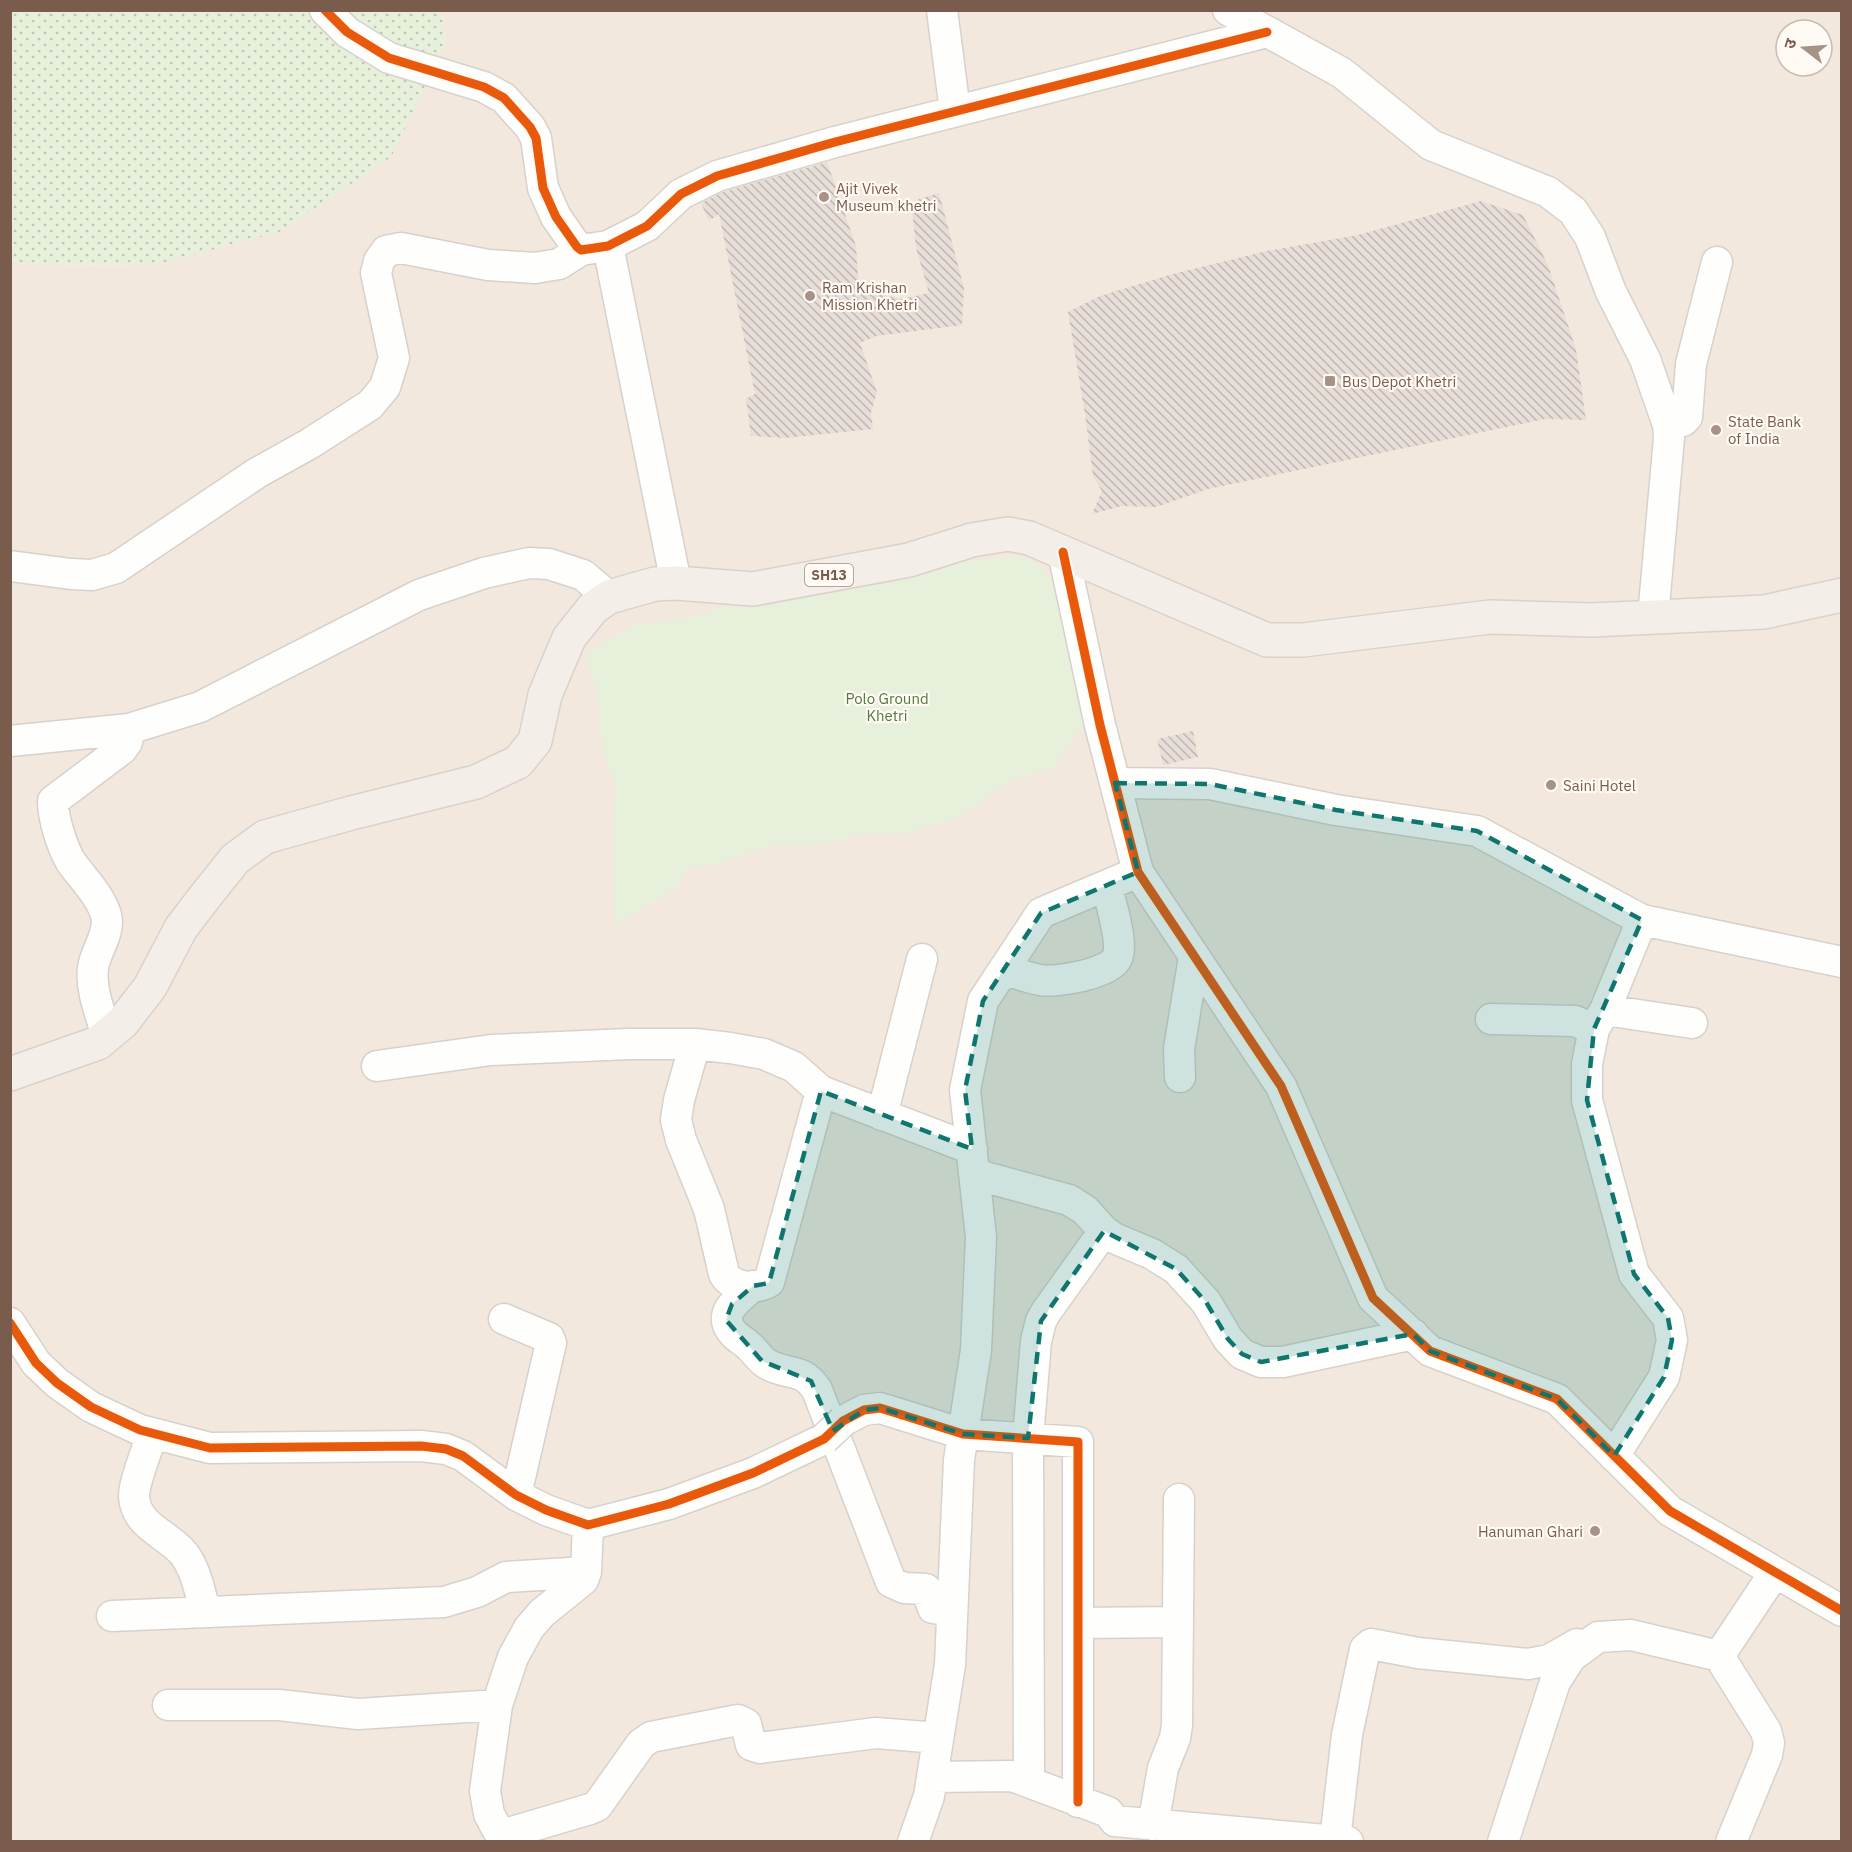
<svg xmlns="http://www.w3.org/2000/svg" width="1852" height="1852" font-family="'IBM Plex Sans','Noto Sans Devanagari',sans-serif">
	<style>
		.residential { fill: #f2e8de; fill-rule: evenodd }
		.grass { fill: url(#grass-dots) }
		.park { fill: #e7f0db }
		.building { fill: url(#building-back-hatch) }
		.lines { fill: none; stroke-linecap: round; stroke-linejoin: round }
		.minor-casing { stroke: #d7d1cb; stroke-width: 33 }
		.major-casing { stroke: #dad1cc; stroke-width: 36 }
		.minor { stroke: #fefefd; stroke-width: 30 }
		.major { stroke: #f3eee8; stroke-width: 33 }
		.minor-bridge-casing { stroke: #d7d1cb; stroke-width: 33; stroke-linecap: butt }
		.minor-bridge { stroke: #fefefd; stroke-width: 30 }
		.cycleway-casing { stroke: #fffaf3; stroke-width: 13 }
		.cycleway { stroke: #e8590c; stroke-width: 9 }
		.marked { fill: #0f766e; fill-opacity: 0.2; stroke: #0f766e; stroke-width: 4.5; stroke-dasharray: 12 8; stroke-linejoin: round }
		.poi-dot { fill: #a69286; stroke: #fffaf3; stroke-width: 2 }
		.labels { text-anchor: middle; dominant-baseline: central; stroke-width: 4.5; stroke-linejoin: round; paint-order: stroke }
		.shield { fill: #fffaf3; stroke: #a28b7f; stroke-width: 1.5 }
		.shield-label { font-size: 14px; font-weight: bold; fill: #7a5c4d }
		.poi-label { font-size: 15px; fill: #7a5c4d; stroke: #fffaf3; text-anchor: start }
		.park-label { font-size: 15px; fill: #537a41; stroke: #fffaf3 }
	</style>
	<defs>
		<pattern id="grass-dots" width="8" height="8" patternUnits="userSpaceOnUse" patternTransform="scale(1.5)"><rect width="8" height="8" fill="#e7f0db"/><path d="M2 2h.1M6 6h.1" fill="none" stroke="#c0c6b4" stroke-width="1.8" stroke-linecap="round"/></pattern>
		<pattern id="building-back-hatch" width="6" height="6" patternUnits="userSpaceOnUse" patternTransform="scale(1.5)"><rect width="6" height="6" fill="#e6ded7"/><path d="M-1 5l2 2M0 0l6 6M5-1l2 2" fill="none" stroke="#bfb7b1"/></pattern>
	</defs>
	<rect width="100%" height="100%" fill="#f9f5f0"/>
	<path class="residential" d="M 443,11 L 1841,11 L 1841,1841 L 11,1841 L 10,259 L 26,264 L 154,265 L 445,45 ZM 1786,30 L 1822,30 L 1822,66 L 1786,66 Z"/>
	<path class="grass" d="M 10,11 L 443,11 L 445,45 L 391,157 L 279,232 L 154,265 L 26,264 L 11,259 Z"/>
	<path class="park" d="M 1030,556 L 1051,580 L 1070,621 L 1086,721 L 1054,767 L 1008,782 L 960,817 L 903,834 L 868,833 L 811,846 L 769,846 L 722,862 L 687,870 L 676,889 L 625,918 L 615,929 L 613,841 L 615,786 L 602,747 L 599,699 L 585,655 L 634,625 L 690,618 L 738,602 L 918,569 L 978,560 Z"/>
	<path class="building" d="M 827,162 L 856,246 L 859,290 L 902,299 L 929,293 L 916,248 L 912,210 L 916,200 L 939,193 L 964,288 L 962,325 L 876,336 L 860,343 L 877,392 L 871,413 L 873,429 L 785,438 L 751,436 L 746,399 L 755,394 L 719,214 L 709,221 L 701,203 L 723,192 Z
		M 1481,201 L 1523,215 L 1548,265 L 1576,349 L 1586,420 L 1545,419 L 1208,489 L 1156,507 L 1122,506 L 1092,514 L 1102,491 L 1093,476 L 1085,414 L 1068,312 L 1100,296 L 1173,274 L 1267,251 L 1358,235 Z
		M 1193,731 L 1198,757 L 1163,765 L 1157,739 Z"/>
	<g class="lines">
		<defs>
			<path id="minor" d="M 325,10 L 347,32 L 389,58 L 484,87 L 504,98 L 530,127 L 536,138 L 543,188 L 556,217 L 577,247 L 581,250 L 608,246 L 647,226 L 681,194 L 717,176 L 835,142 L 1267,32
				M 942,10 L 955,111
				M 1228,10 L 1342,73 L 1431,145 L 1548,192 L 1573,211 L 1590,237 L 1611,292 L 1645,359 L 1668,425 L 1669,438 L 1653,617
				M 608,246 L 676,583
				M 1668,425 L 1683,421 L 1687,417 L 1691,364 L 1717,262
				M 1063,552 L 1100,725 L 1138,872 L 1281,1086 L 1373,1298 L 1430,1351 L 1557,1399 L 1670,1511 L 1842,1611
				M 10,566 L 71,574 L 92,575 L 116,568 L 257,473 L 309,444 L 370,405 L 385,387 L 394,358 L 376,273 L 379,261 L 386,251 L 401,248 L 488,265 L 535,268 L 559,264 L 581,250
				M 10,741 L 129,729 L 200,707 L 419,595 L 484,573 L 529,563 L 549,564 L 583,575 L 609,597
				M 1115,783 L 1210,784 L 1336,810 L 1477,831 L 1642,920 L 1842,962
				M 1004,969 C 1016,973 1028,978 1040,980 C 1055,983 1110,974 1117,958 C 1124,943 1110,902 1107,886
				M 1605,1010 L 1692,1023
				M 1491,1019 L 1575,1021 L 1594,1029
				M 107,1036 C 101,1015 90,989 93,968 C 95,951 111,933 106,915 C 100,895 83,879 71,862 C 62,847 53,818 53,801 L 122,749 L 127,742 L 129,729
				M 695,1044 L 679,1100 L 676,1120 L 681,1140 L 709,1209 L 724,1274 C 732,1288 755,1290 769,1282 L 821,1091
				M 377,1066 L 491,1050 L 629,1044 L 695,1044 L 730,1048 L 764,1054 L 794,1067 L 821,1091 L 972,1149
				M 1180,1077 L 1179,1049 L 1194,957
				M 882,1115 L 922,959
				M 974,1174 L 1069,1200 L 1085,1210 L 1104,1231 L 1114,1238 L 1152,1254 L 1176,1269 L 1206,1302 L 1228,1339 L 1242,1354 L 1261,1362 L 1283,1362 L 1413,1334
				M 753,1286 C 738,1299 715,1314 734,1334 C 739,1339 745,1342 749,1346 C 756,1352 760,1361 769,1365 C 790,1376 802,1367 817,1390 L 891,1582 L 904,1588 L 926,1589 L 933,1608 L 952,1611
				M 504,1319 L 549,1338 L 551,1343 L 516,1495
				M 10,1323 L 36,1363 L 57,1383 L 91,1407 L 140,1430 L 210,1448 L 421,1446 L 446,1449 L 463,1456 L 516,1495 L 546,1510 L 588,1525 L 669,1504 L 753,1473 L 824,1439
				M 843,1421 L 864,1410 L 880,1408 L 963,1434 L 1078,1442 L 1078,1802
				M 152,1433 C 148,1449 134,1481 134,1496 C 135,1526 168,1534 184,1554 C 196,1570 200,1592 205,1611
				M 1614,1456 L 1664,1377 L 1672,1340 L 1668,1318 L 1634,1274 L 1587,1100 L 1587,1064 L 1594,1029 L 1605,1010 L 1642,920
				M 112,1616 L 444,1602 L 477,1592 L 506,1577 L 586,1572
				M 1079,1623 L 1178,1622
				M 1719,1656 L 1766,1731 L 1769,1743 L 1767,1755 L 1731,1842
				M 168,1705 L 279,1705 L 358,1714 L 497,1705
				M 932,1777 L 1012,1776 L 1108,1812 L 1115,1821 L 1348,1842
				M 1029,1781 L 1028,1438 L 1036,1341 L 1041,1321 L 1046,1312 L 1104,1231
				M 1153,1825 L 1163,1768 L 1175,1738 L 1177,1725 L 1179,1499
				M 502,1835 L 590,1809 L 597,1806 L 641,1744 L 651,1737 L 738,1720 L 746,1724 L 751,1745 L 760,1748 L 876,1733 L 938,1738
				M 1335,1840 L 1347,1735 L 1365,1649 L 1371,1644 L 1418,1653 L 1528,1664 L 1549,1660 L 1577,1644
				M 507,1842 L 497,1829 L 489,1814 L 485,1791 L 497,1705 L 513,1657 L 529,1628 L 542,1613 L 583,1580 L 586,1572 L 588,1525
				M 913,1842 L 929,1796 L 950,1665 L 959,1460 L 976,1350 L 981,1237 L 965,1090 L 983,1001 L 1041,913 L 1138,872
				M 1503,1842 L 1555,1682 L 1571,1657 L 1598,1637 L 1631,1635 L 1719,1656 L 1775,1572"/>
			<path id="major" d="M 10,1074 L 98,1043 L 123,1022 L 150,987 L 181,928 L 207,894 L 235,859 L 265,837 L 351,813 L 476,782 L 518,762 L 535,741 L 545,695 L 569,638 L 593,608 L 609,597 L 655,584 L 676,583 L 753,589 L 909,560 L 972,540 L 1008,534 L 1029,538 L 1267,640 L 1303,640 L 1490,617 L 1592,620 L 1764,612 L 1842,595"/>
		</defs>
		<use href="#minor" class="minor-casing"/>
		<use href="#major" class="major-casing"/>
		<use href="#minor" class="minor"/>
		<use href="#major" class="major"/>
		<defs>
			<path id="minor-bridge" d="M 824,1439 L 843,1421"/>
		</defs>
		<use href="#minor-bridge" class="minor-bridge-casing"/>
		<use href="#minor-bridge" class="minor-bridge"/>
		<defs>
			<path id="cycleway" d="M 325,10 L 347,32 L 389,58 L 484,87 L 504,98 L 530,127 L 536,138 L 543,188 L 556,217 L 577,247 L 581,250 L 608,246 L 647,226 L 681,194 L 717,176 L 835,142 L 1267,32
				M 1063,552 L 1100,725 L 1138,872 L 1281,1086 L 1373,1298 L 1430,1351 L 1557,1399 L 1670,1511 L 1842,1611
				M 10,1323 L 36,1363 L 57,1383 L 91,1407 L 140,1430 L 210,1448 L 421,1446 L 446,1449 L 463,1456 L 516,1495 L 546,1510 L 588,1525 L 669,1504 L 753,1473 L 824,1439 L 843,1421 L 864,1410 L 880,1408 L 963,1434 L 1078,1442 L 1078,1802"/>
		</defs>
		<use href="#cycleway" class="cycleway-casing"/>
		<use href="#cycleway" class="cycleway"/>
	</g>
	<path class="marked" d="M 1115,783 L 1210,784 L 1336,810 L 1477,831 L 1642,920 L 1594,1029 L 1587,1100 L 1634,1274 L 1668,1318 L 1672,1340 L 1664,1377 L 1614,1456 L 1557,1399 L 1430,1351 L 1413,1334 L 1261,1362 L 1242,1354 L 1228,1339 L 1206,1302 L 1176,1269 L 1104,1231 L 1041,1321 L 1028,1438 L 963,1434 L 880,1408 L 864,1410 L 833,1431 L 811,1381 L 762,1361 L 726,1320 L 732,1304 L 753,1286 L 769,1283 L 821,1091 L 972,1149 L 965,1090 L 983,1001 L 1041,913 L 1138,872 Z"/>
	<g class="poi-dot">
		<circle cx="824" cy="197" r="6"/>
		<circle cx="810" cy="296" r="6"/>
		<rect x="1324" y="375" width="12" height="12" rx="3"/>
		<circle cx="1716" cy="430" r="6"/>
		<circle cx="1551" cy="785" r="6"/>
		<circle cx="1595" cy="1531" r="6"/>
	</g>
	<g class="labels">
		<rect class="shield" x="805" y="564" width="48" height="22" rx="4.5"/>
		<g class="shield-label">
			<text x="829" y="575">SH13</text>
		</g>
		<g class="poi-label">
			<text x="836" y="188">Ajit Vivek<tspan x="836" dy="17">Museum khetri</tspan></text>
			<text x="822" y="287">Ram Krishan<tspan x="822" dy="17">Mission Khetri</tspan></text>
			<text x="1342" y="381">Bus Depot Khetri</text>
			<text x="1728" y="421">State Bank<tspan x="1728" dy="17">of India</tspan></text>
			<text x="1563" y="785">Saini Hotel</text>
			<text x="1583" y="1531" text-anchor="end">Hanuman Ghari</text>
		</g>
		<g class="park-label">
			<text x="887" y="698">Polo Ground<tspan x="887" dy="17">Khetri</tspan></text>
		</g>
	</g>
	<rect width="1852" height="1852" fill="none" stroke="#7a5c4d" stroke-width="24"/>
	<g transform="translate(1804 48) rotate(287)"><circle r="28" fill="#fffaf3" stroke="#cabbb1" stroke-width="1.5"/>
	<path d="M0-4.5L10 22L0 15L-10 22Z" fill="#a69286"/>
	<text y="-9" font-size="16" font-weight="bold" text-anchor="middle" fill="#7a5c4d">उ</text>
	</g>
</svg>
